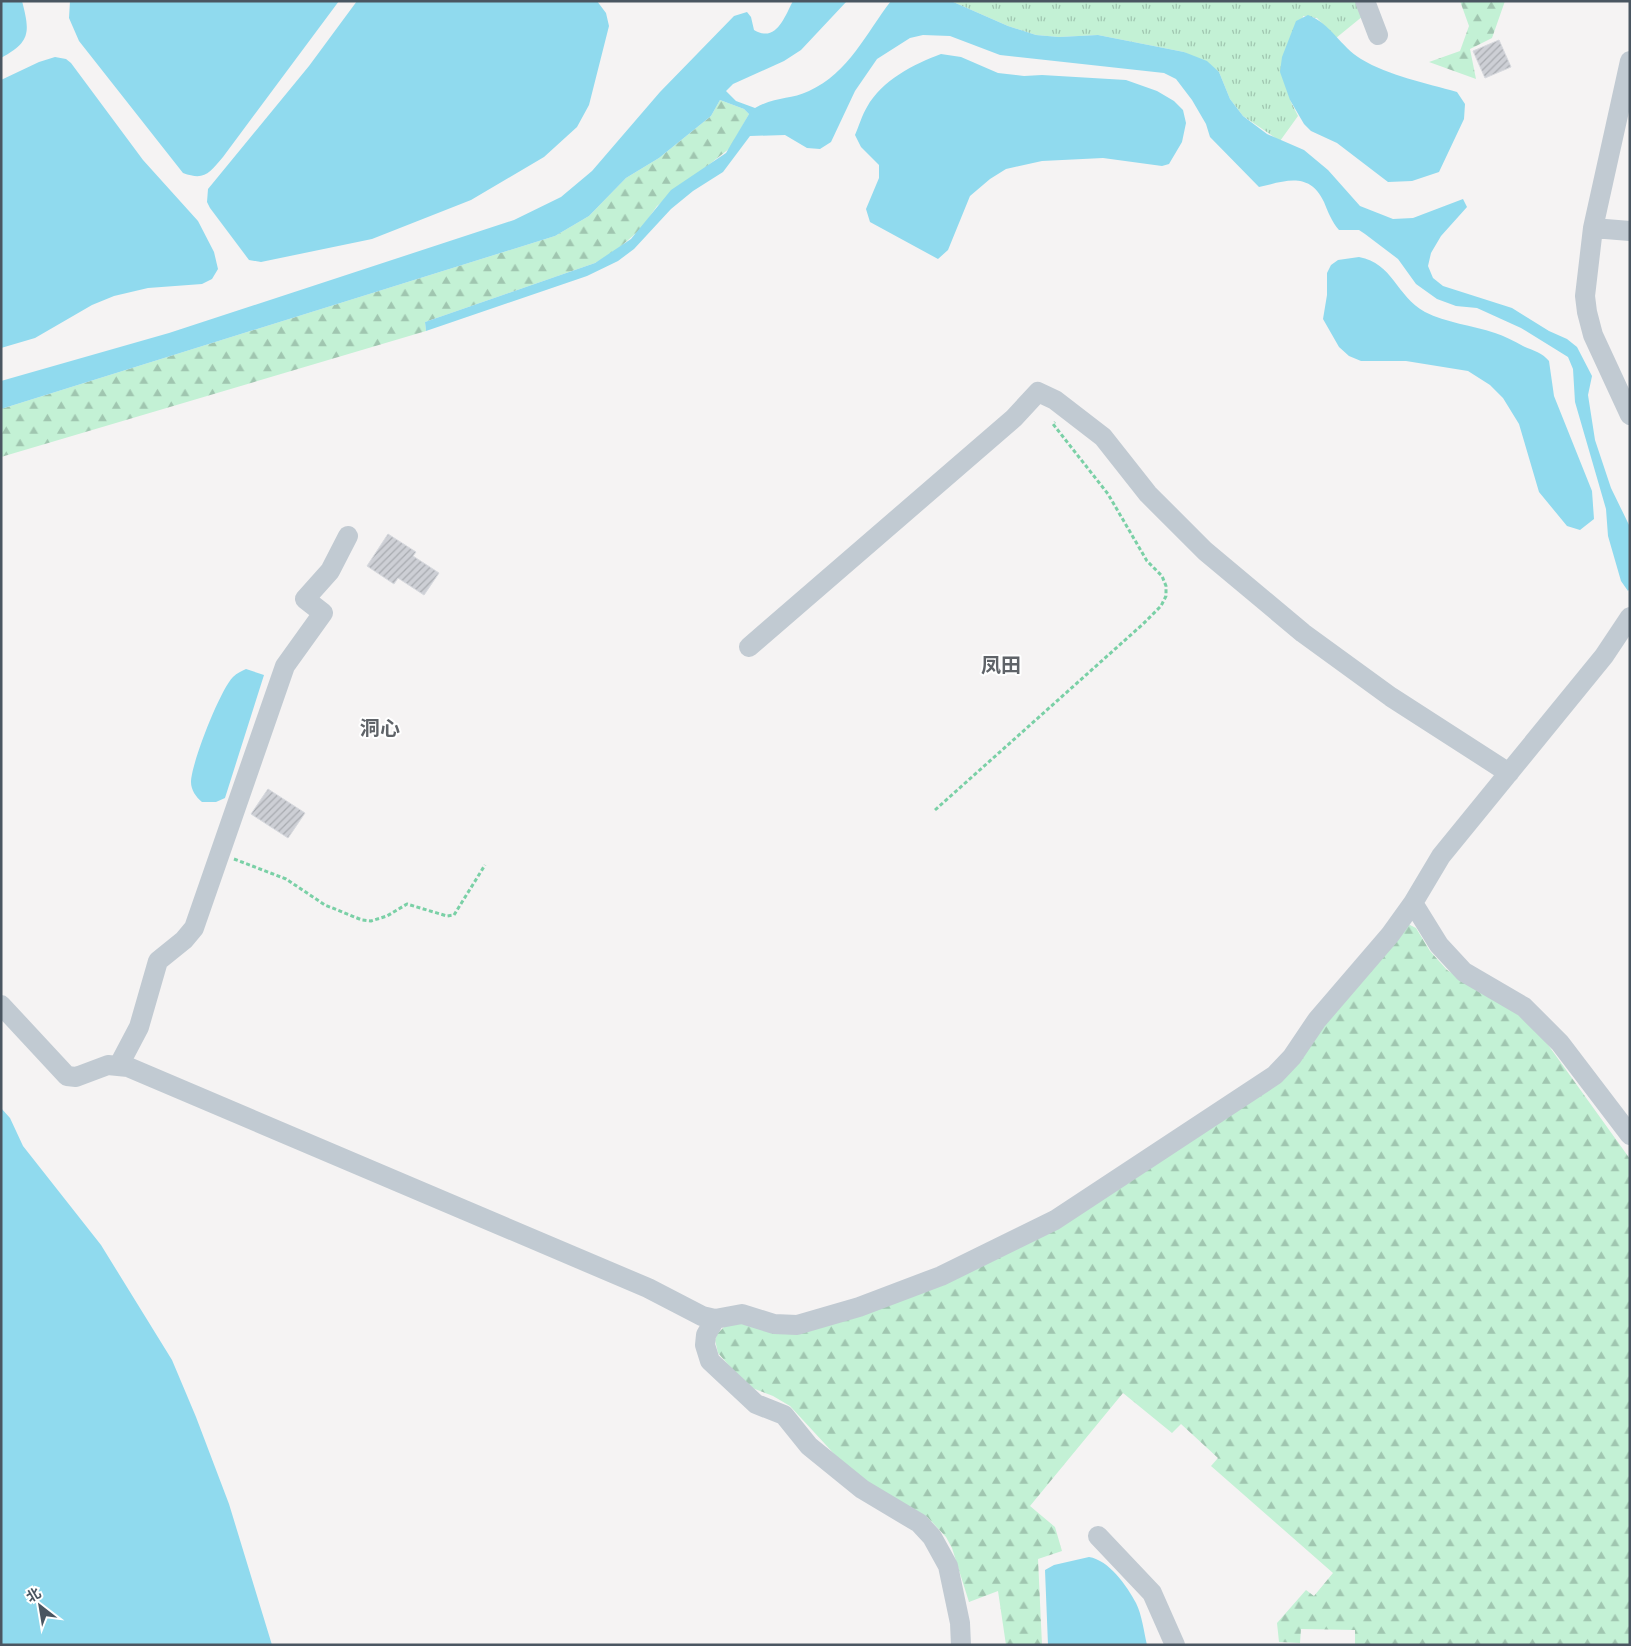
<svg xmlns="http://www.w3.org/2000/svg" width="1631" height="1646" font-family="'PT Sans','Noto Sans SC',sans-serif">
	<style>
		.grass { fill: url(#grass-tufts) }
		.forest { fill: url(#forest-firs) }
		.water { fill: #90daee }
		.building { fill: url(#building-hatch); stroke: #d7d9de }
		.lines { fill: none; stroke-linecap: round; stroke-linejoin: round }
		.path { stroke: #7ad0a6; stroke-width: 3; stroke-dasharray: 4 2.5; stroke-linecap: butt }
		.minor { stroke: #c1cad2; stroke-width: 20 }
		.labels { text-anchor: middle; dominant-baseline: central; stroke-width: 4; stroke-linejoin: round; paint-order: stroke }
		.quarter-label { font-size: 20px; font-weight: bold; fill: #5f6368; stroke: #fff }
	</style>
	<defs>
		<pattern id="grass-tufts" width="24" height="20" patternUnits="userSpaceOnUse" patternTransform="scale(1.25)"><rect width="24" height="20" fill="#c3f1d5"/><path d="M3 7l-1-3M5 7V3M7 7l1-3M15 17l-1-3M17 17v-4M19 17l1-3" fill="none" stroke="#a0c6b0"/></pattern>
		<pattern id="forest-firs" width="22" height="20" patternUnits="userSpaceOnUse" patternTransform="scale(1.25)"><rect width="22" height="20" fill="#c3f1d5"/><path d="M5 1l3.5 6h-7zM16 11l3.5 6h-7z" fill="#a0c6b0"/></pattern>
		<pattern id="building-hatch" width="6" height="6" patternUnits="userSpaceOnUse" patternTransform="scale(1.25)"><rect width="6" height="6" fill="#cdcfd5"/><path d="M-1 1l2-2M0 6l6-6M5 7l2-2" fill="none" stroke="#a8abb0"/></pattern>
	</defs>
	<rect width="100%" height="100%" fill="#f5f3f3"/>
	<path class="grass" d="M 951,1 L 1357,1 L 1363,16 L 1336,38 L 1317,18 L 1303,16 L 1290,100 L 1298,116 L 1280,141 L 1243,116 L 1230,99 L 1219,72 L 1184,52 L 1098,35 L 1059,37 L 1036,35 L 1008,26 Z"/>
	<path class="forest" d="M 1460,1 L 1505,1 L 1492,38 L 1470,49 L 1476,79 L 1429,62 L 1460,51 L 1469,26 Z
		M 720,100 L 744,109 L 749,114 L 730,148 L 657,206 L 641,229 L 614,252 L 595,263 L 425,322 L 426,331 L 1,457 L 1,409 L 555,236 L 589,216 L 626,178 L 659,158 L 711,116 Z
		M 1410,925 L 1416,928 L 1430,951 L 1447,970 L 1522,1017 L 1541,1035 L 1630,1159 L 1630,1645 L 1355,1645 L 1355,1630 L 1301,1629 L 1300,1643 L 1279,1642 L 1277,1623 L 1306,1590 L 1314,1596 L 1333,1573 L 1211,1466 L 1218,1458 L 1181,1424 L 1172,1433 L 1123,1393 L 1030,1506 L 1055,1527 L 1062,1551 L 1038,1559 L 1042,1645 L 1006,1645 L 998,1591 L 969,1602 L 952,1548 L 946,1537 L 932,1522 L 927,1517 L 860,1482 L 790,1406 L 773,1396 L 747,1386 L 718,1353 L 715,1340 L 718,1333 L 729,1322 L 787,1331 L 971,1268 L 1286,1073 L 1404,926 Z"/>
	<path class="water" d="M 1,1 L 22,1 C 30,32 31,42 1,58 Z
		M 70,1 L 339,1 L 223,157 C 209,173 205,181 183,173 L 79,41 L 69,18 Z
		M 357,1 L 597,1 L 606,13 L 609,26 L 589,105 L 577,127 L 544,157 L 471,200 L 372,239 L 261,262 L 249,260 L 210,208 L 207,202 L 208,189 L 309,66 Z
		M 793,1 L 847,1 L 801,50 L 784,61 L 733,84 L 726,91 L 736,101 L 755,108 C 776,96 790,100 809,91 C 849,73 866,33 891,1 L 951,1 L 1008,26 L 1036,35 L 1059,37 L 1098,35 L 1184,52 L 1207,61 L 1219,72 L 1230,99 L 1243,116 L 1267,134 L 1304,150 L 1328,170 L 1360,206 L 1393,219 L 1413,218 L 1463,199 L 1467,207 L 1441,236 L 1431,253 L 1428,266 L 1433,278 L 1443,286 L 1512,308 L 1549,331 L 1567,339 L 1577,347 L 1592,376 L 1588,395 L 1595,440 L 1611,488 L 1630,527 L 1630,588 L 1628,591 L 1621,581 L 1608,536 L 1606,509 L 1575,402 L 1573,369 L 1568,357 L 1521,328 L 1477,308 L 1456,306 L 1437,299 L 1416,284 L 1398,259 L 1365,234 L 1359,230 L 1339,230 C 1332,222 1328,212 1324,202 C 1309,171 1286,181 1259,187 L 1210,137 L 1206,124 L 1192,100 L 1176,79 L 1164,73 L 1000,55 L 950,36 L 923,35 L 910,38 L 877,59 L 855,91 L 831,142 L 820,149 L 807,148 L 785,135 L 750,136 L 723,172 L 693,191 L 671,209 L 634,249 L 618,261 L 587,276 L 426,331 L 425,322 L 595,263 L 631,239 L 671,190 L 726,153 L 749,114 L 744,109 L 720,100 L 711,116 L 659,158 L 626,178 L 589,216 L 555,236 L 1,409 L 1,381 L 169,333 L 514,220 L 561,197 L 592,171 L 660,92 L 734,16 L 747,12 L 751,17 L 754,30 C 776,43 784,18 793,1 Z
		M 1308,15 C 1330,23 1341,47 1361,59 C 1389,76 1426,83 1457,92 L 1465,104 L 1464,119 L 1439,172 L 1412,181 L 1388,182 L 1337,143 L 1311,131 L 1304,124 L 1290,100 L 1280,72 L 1282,57 L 1296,21 Z
		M 941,54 L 961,57 L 998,73 L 1024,76 L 1042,75 L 1126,80 L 1157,91 L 1174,101 L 1183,110 L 1186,123 L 1182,142 L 1169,164 L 1162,166 L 1103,158 L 1042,161 L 1006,169 L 990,179 L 970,196 L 948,250 L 938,259 L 870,222 L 866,209 L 879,178 L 879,165 L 861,147 L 855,135 C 859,126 862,115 867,107 C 882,80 914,64 941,54 Z
		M 55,57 L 66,59 L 71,63 L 143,160 L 198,221 L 214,252 L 218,269 L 212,279 L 202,284 L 148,288 L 114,296 L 92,305 L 35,338 L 1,348 L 1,80 L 39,62 Z
		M 1359,257 C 1393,263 1396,296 1425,312 C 1446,323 1472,325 1495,333 C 1504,336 1514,341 1523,346 C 1532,350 1543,353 1549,361 L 1554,396 L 1592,491 L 1594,519 L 1580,530 L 1567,526 L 1539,492 L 1519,424 L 1503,398 L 1490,385 L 1468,371 L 1406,361 L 1361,361 L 1349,356 L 1339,347 L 1323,319 L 1327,295 L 1327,273 L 1331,265 L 1338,260 Z
		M 246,669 L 264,675 L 225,798 L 216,802 L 202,802 C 196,797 191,790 191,782 C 191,764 220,690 233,677 C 237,673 242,671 246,669 Z
		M 1,1108 L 10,1118 L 23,1146 L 101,1245 L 172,1360 L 196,1417 L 229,1504 L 272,1645 L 1,1645 Z
		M 1089,1557 C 1109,1560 1127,1586 1136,1603 C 1142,1615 1144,1632 1147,1645 L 1048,1645 L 1045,1570 L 1054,1565 Z"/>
	<path class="building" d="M 1499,40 L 1511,67 L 1485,78 L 1473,51 Z
		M 388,534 L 416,552 L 413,556 L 439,573 L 424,595 L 398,578 L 394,584 L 367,566 Z
		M 268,789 L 305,813 L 288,838 L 251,814 Z"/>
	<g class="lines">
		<path class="path" d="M 935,810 L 1143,624 L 1161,606 L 1166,596 L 1166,586 L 1162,576 L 1147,561 L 1108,494 L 1053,424 L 1055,422
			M 234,859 L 286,879 L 325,905 L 362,920 L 371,921 L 387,916 L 407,904 L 447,916 L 454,915 L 485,865"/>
		<path class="minor" d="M 1365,1 L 1378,35
			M 1630,61 L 1593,228 L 1585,296 L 1587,312 L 1593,335 L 1630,415
			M 1593,228 L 1630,231
			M 749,647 L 1014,418 L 1038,392 L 1055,400 L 1103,437 L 1148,494 L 1205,551 L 1303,633 L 1391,697 L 1509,773
			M 1413,903 L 1439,945 L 1464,972 L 1524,1007 L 1560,1043 L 1630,1135
			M 1,1005 L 67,1076 L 76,1077 L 108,1065 L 128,1067 L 648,1288 L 702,1316 L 715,1319 L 742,1314 L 774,1324 L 797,1325 L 859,1307 L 941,1276 L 1055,1220 L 1275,1075 L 1292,1057 L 1317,1020 L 1390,935 L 1413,903 L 1441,856 L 1604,656 L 1630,617
			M 119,1065 L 139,1027 L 158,961 L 184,940 L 194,928 L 285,666 L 323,613 L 305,599 L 330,571 L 348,536
			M 715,1319 L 706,1335 L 705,1345 L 710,1361 L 756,1404 L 784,1415 L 809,1446 L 862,1489 L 919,1523 L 932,1537 L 948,1566 L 960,1623 L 961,1645
			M 1098,1536 L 1152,1593 L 1175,1645"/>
	</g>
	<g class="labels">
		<g class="quarter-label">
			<text x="1001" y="665">凤田</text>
			<text x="380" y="728">洞心</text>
		</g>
	</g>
	<rect width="1631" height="1646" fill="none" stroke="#4a5661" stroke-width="5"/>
	<g transform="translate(40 1606) rotate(329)" stroke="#ffffff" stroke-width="4" paint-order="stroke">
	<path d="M0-4L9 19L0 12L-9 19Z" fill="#4a5661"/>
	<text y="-8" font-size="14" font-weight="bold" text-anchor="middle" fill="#4a5661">北</text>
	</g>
</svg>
